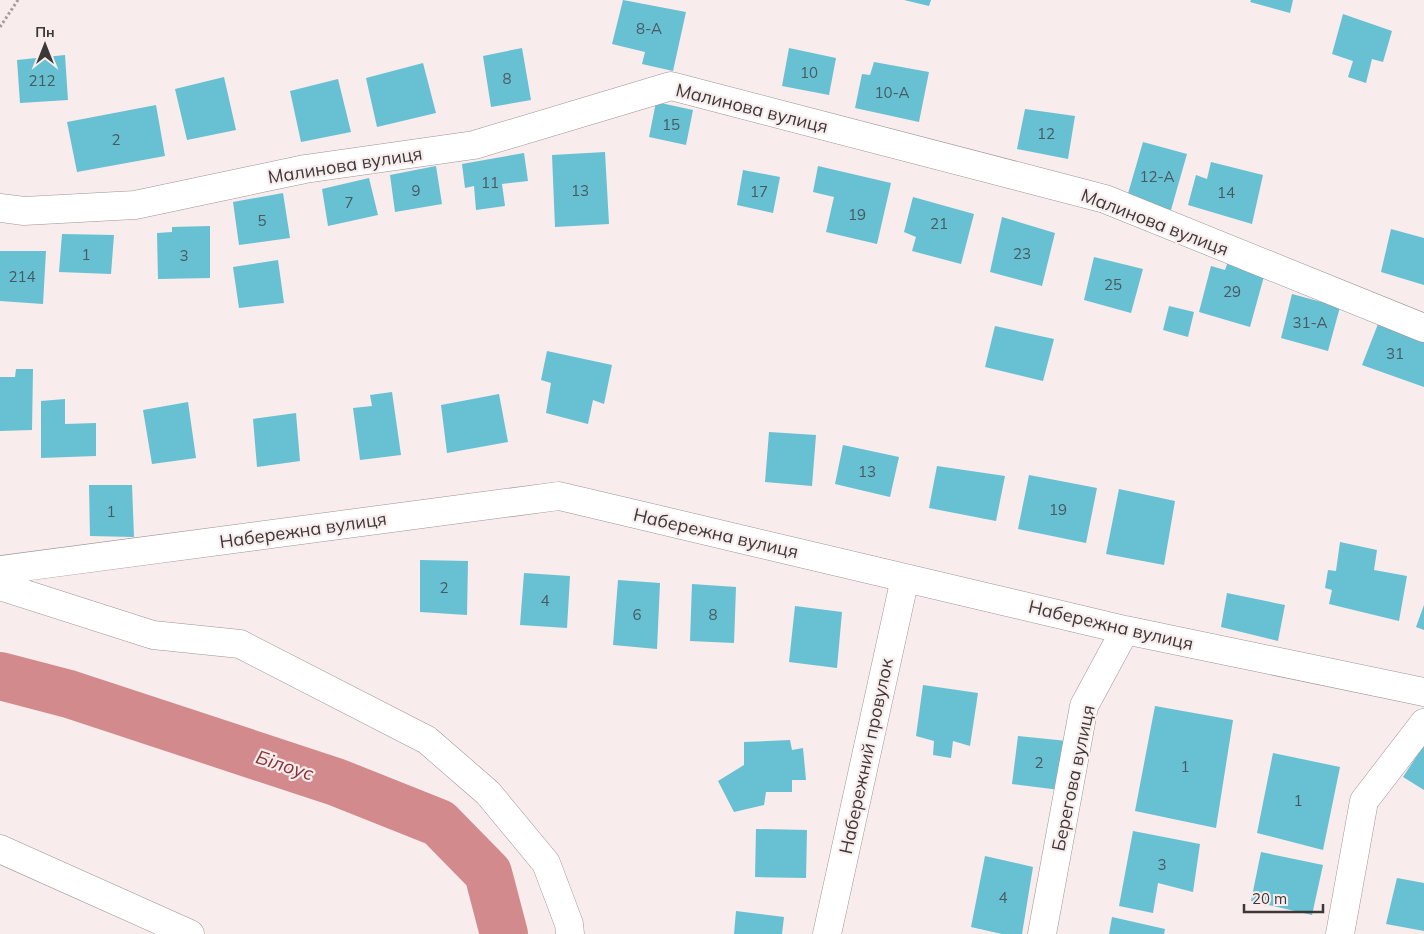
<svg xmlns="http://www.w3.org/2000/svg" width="1424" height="934" font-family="Mulish,sans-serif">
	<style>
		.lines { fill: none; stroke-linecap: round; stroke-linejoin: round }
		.river { stroke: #d28a8d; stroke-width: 48 }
		.building { fill: #68c0d3 }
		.street-casing { stroke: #9f9494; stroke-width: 29 }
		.path { stroke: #a59c9c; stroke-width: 3; stroke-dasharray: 2.5 2.5; stroke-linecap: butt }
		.street { stroke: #fff; stroke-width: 28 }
		.labels { text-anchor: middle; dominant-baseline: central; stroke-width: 4.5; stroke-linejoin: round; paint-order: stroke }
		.number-label { font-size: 15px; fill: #475a5f }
		.street-label { font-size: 18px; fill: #3c3838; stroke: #f8ecec }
		.water-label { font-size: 19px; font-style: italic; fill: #87313a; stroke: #f8ecec }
	</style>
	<rect width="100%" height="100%" fill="#f8ecec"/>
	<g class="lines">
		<path class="river" d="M 0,676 L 69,694 L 336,782 L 439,823 L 488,873 L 504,934"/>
	</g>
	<path class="building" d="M 623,0 L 686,12 L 673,71 L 642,64 L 645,52 L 612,44 Z
		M 904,0 L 931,0 L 929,6 Z
		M 1251,0 L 1293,0 L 1290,13 L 1250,2 Z
		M 1343,14 L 1392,31 L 1383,62 L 1372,59 L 1366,83 L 1348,77 L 1353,61 L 1332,54 Z
		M 522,48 L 531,100 L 491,107 L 483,56 Z
		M 789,48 L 836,58 L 829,95 L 782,86 Z
		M 65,55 L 68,100 L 20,103 L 17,60 Z
		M 874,62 L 929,72 L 919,122 L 855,108 L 862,74 L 870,75 Z
		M 423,63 L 436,113 L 377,127 L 366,78 Z
		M 224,77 L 236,130 L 187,140 L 175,89 Z
		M 338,79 L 351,132 L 301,142 L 290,91 Z
		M 656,102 L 693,110 L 686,145 L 649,137 Z
		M 156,105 L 165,156 L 77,172 L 67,122 Z
		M 1025,109 L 1075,116 L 1068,159 L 1017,149 Z
		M 1143,142 L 1187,154 L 1171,210 L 1127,197 Z
		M 605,152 L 609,224 L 555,227 L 552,155 Z
		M 524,153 L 528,181 L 502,184 L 505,206 L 476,210 L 474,186 L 465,188 L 462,164 Z
		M 1211,162 L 1263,175 L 1252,224 L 1188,205 L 1196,175 L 1207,179 Z
		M 436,166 L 442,204 L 395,212 L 390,175 Z
		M 818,166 L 891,183 L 877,244 L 826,232 L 834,197 L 813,192 Z
		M 743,170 L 780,177 L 773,213 L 737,205 Z
		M 369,178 L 378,215 L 328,226 L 322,189 Z
		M 283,193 L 290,238 L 239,245 L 233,202 Z
		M 913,197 L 974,214 L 961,264 L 912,251 L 916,237 L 904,232 Z
		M 1002,217 L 1055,233 L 1042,286 L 990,272 Z
		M 210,226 L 210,278 L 158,279 L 157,233 L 172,232 L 172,227 Z
		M 1391,229 L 1424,238 L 1424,285 L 1381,272 Z
		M 62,234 L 114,235 L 111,274 L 59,272 Z
		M 0,251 L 46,251 L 43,304 L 0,301 Z
		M 1230,256 L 1266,269 L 1250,327 L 1199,312 L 1211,266 L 1225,270 Z
		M 1094,257 L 1143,269 L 1131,313 L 1084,300 Z
		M 278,260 L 284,303 L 239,308 L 233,267 Z
		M 1292,294 L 1340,307 L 1328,351 L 1281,338 Z
		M 1169,306 L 1194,312 L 1188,337 L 1163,330 Z
		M 1378,324 L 1424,341 L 1424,387 L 1362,365 Z
		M 995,326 L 1054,339 L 1043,381 L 985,367 Z
		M 547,351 L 612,365 L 604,404 L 593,400 L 588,424 L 546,413 L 551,383 L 541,380 Z
		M 16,369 L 33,369 L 32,430 L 0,431 L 0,377 L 15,377 Z
		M 392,392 L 401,455 L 360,460 L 353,408 L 372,406 L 370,395 Z
		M 499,394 L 508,442 L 447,453 L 441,405 Z
		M 65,399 L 65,424 L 96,423 L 96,456 L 41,458 L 41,401 Z
		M 188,402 L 196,458 L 152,464 L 143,410 Z
		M 296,413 L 300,461 L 257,467 L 253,419 Z
		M 769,432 L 816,435 L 812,486 L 765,482 Z
		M 843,445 L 899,457 L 890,497 L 835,484 Z
		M 937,466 L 1005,476 L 996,521 L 929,508 Z
		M 1029,475 L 1097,488 L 1086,543 L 1018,529 Z
		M 89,485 L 132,485 L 134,537 L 90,536 Z
		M 1119,489 L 1175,501 L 1164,565 L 1106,554 Z
		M 1340,542 L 1377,550 L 1374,570 L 1407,576 L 1399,621 L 1329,604 L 1332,590 L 1325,588 L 1328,570 L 1336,571 Z
		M 420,560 L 468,561 L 467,615 L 420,612 Z
		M 524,573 L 570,576 L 567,628 L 520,625 Z
		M 618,580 L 660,583 L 657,649 L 613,645 Z
		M 692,584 L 736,587 L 734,643 L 690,641 Z
		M 1227,593 L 1285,605 L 1278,641 L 1221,627 Z
		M 1424,605 L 1424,630 L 1416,627 Z
		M 795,606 L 842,612 L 837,668 L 789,662 Z
		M 923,685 L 978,693 L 970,746 L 953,741 L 951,758 L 933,755 L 934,741 L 916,736 Z
		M 1155,706 L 1233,720 L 1216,828 L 1135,811 Z
		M 1018,736 L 1067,741 L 1060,790 L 1012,784 Z
		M 790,740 L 792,750 L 803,748 L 806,780 L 792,780 L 792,792 L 766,792 L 764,805 L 734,812 L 718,781 L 744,765 L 744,742 Z
		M 1424,745 L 1424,790 L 1403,777 Z
		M 1273,753 L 1340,767 L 1323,850 L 1257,833 Z
		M 756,829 L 807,830 L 806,878 L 755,877 Z
		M 1133,831 L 1200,844 L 1193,892 L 1158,883 L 1153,913 L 1119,906 Z
		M 1261,852 L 1323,865 L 1312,915 L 1251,901 Z
		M 985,856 L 1033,867 L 1022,934 L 1002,934 L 971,927 Z
		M 1397,878 L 1424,883 L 1424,931 L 1386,924 Z
		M 736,911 L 784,917 L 782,934 L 734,934 Z
		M 1112,917 L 1165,929 L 1164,934 L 1109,934 Z"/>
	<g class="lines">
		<defs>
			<path id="street" d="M 0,208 L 24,211 L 135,205 L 305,169 L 474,145 L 671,86 L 1105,199 L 1424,328
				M 0,570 L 559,496 L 1125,630 L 1424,692
				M 0,586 L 153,635 L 240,644 L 427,740 L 488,793 L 546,863 L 569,924 L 570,934
				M 0,849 L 190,934
				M 827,934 L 905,578
				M 1042,934 L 1084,706 L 1125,630
				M 1340,934 L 1364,801 L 1424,723"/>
		</defs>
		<use href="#street" class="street-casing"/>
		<path class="path" d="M 0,27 L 18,0"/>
		<use href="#street" class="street"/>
	</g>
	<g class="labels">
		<g class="number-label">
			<text x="649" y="28">8-А</text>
			<text x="809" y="72">10</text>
			<text x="507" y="78">8</text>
			<text x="42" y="80">212</text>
			<text x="892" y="92">10-А</text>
			<text x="671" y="124">15</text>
			<text x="1046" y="133">12</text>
			<text x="116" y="139">2</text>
			<text x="1157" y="176">12-А</text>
			<text x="490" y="182">11</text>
			<text x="416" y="190">9</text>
			<text x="580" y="190">13</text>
			<text x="759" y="191">17</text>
			<text x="1226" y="192">14</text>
			<text x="349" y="202">7</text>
			<text x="857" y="214">19</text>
			<text x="262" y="220">5</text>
			<text x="939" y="223">21</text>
			<text x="1022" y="253">23</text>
			<text x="86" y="254">1</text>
			<text x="184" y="255">3</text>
			<text x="22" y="276">214</text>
			<text x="1113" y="284">25</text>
			<text x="1232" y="291">29</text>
			<text x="1310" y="322">31-А</text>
			<text x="1395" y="353">31</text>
			<text x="867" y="471">13</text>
			<text x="1058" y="509">19</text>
			<text x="111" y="511">1</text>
			<text x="444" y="587">2</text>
			<text x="545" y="600">4</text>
			<text x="637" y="614">6</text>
			<text x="713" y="614">8</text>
			<text x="1039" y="762">2</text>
			<text x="1185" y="766">1</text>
			<text x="1298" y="800">1</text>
			<text x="1162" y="864">3</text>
			<text x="1003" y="897">4</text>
		</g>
		<g class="street-label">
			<text transform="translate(752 108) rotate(14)">Малинова вулиця</text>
			<text transform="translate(345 165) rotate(-9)">Малинова вулиця</text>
			<text transform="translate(1155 222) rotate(21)">Малинова вулиця</text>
			<text transform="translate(303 530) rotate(-8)">Набережна вулиця</text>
			<text transform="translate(716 533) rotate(13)">Набережна вулиця</text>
			<text transform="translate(1111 625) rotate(13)">Набережна вулиця</text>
			<text transform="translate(866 756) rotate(-78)">Набережний провулок</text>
			<text transform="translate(1073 778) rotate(-78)">Берегова вулиця</text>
		</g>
		<g class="water-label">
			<text transform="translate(285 765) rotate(18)">Білоус</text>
		</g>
	</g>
	<g transform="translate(45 45)" stroke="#f8ecec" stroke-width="4" paint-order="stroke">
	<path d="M0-4L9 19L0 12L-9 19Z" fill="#3c3838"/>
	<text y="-8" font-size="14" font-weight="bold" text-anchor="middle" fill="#3c3838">Пн</text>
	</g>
	<path d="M1244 904v8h79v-8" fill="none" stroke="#3c3838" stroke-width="2.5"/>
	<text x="1252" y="904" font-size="15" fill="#3c3838" stroke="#f8ecec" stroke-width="4" paint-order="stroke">20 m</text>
</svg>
